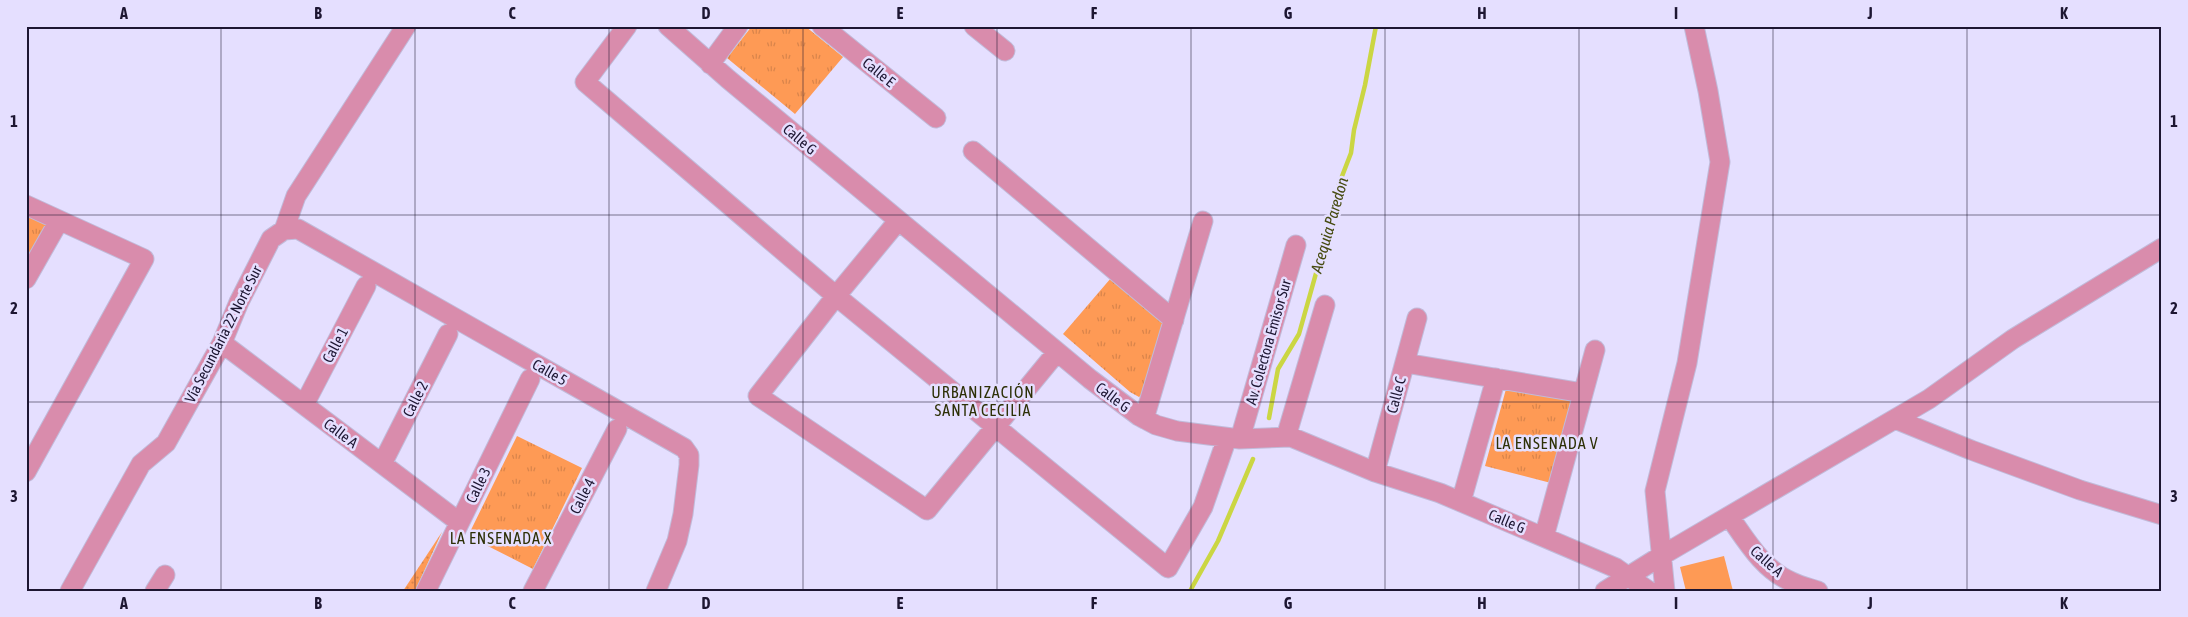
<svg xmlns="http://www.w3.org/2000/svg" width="2188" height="617" font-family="'Asap Condensed',sans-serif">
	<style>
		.grass { fill: url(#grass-dots) }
		.park { fill: url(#park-tufts) }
		.pitch { fill: #fe9a55 }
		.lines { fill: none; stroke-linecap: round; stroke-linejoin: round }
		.stream { stroke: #cbd643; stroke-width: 4.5 }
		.minor-casing { stroke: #c1bbda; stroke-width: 21 }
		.minor { stroke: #d98cac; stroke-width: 19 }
		.grid { fill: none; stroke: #1d1632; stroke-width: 1; stroke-opacity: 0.55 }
		.labels { text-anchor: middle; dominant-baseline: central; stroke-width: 5; stroke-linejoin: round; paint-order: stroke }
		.street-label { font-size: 15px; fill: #1d1632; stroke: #e5dfff }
		.water-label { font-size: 16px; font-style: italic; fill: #474b11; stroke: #e5dfff }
		.neighbourhood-label { font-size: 16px; letter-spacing: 1px; fill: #2d3006; stroke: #e5dfff }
		.neatline { fill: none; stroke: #1d1632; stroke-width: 2 }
		.grid-label { font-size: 16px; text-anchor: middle; font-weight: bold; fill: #1d1632 }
	</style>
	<defs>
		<pattern id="grass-dots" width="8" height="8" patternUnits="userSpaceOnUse" patternTransform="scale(1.25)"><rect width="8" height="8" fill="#fe9a55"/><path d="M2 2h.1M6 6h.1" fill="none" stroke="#d9844a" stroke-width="1.8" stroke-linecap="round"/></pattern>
		<pattern id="park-tufts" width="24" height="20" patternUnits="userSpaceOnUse" patternTransform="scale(1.25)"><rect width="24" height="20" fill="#fe9a55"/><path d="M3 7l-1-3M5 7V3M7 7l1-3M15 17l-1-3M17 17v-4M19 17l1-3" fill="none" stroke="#d9844a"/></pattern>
	</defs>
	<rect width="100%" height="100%" fill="#e5dfff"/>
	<path class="grass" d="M 442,532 L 415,591 L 403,591 Z"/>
	<path class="park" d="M 752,26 L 805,26 L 843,57 L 795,114 L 727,58 Z
		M 26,214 L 44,222 L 47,226 L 26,267 Z
		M 1111,278 L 1166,319 L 1145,392 L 1139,397 L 1130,392 L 1063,334 Z
		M 1506,389 L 1566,398 L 1573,404 L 1551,483 L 1485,466 Z
		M 517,436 L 582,468 L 533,569 L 468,536 Z"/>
	<path class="pitch" d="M 1724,556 L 1733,591 L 1686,591 L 1680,567 Z"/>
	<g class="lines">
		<path class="stream" d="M 1269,418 L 1278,369 L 1299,334 L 1334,209 L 1339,184 L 1351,153 L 1354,130 L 1365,85 L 1376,26
			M 1190,591 L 1218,541 L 1253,459"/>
		<defs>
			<path id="minor" d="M 627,26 L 585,82 L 836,296 L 1168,568 L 1203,507 L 1227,438
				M 668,26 L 728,79 L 1090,379 L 1139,416 L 1156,425 L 1177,431 L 1240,439 L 1291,437 L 1375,472 L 1440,493 L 1616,568 L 1649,591
				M 822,26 L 936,118
				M 974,26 L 1005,51
				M 710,64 L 738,26
				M 973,151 L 1174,320
				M 26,205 L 144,259 L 26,472
				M 898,221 L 836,296 L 758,396 L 927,510 L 1057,352
				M 284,230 L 298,229 L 684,448 L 689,455 L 689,465 L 683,514 L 677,541 L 656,591
				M 284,230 L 296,196 L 406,26
				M 26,279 L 59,221
				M 222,343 L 459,522
				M 1405,363 L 1583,393
				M 304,405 L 366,286
				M 1144,419 L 1203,221
				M 1895,419 L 1971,450 L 2080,490 L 2162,515
				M 1286,437 L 1325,305
				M 1240,439 L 1296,245
				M 382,464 L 448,334
				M 1375,472 L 1417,318
				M 1461,502 L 1496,378
				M 1729,516 C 1746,540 1763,570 1792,582 C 1800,586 1809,588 1818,591
				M 1544,537 L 1595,350
				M 70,591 L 141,464 L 166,443 L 222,343 L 239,302 L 271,239 L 284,230
				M 155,591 L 165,575
				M 426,591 L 530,379
				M 533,591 L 617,429
				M 1605,591 L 1661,556 L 1929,399 L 2013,339 L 2162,248
				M 1665,591 L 1655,491 L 1687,363 L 1720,162 L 1708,91 L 1694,26"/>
		</defs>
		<use href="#minor" class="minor-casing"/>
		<use href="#minor" class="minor"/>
	</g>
	<path class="grid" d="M 221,26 L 221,591M 415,26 L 415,591M 609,26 L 609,591M 803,26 L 803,591M 997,26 L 997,591M 1191,26 L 1191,591M 1385,26 L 1385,591M 1579,26 L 1579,591M 1773,26 L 1773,591M 1967,26 L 1967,591M 26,215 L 2162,215M 26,402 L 2162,402"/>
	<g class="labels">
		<g class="street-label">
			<text transform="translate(879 72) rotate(39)">Calle E</text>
			<text transform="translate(800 139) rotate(40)">Calle G</text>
			<text transform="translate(223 334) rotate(-63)">Vía Secundaria 22 Norte Sur</text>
			<text transform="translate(1268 342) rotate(-74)">Av. Colectora Emisor Sur</text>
			<text transform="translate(335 345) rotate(-62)">Calle 1</text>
			<text transform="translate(550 372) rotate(30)">Calle 5</text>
			<text transform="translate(1396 395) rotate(-75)">Calle C</text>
			<text transform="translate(1113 397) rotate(37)">Calle G</text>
			<text transform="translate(415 399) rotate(-63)">Calle 2</text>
			<text transform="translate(341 433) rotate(37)">Calle A</text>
			<text transform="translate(478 485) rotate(-64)">Calle 3</text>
			<text transform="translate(582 496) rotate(-63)">Calle 4</text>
			<text transform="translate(1507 521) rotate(23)">Calle G</text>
			<text transform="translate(1767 561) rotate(42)">Calle A</text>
		</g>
		<g class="water-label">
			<text transform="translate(1329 225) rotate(-74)">Acequia Paredon</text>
		</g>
		<g class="neighbourhood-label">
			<text x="983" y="392">URBANIZACIÓN<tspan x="983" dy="18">SANTA CECILIA</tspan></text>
			<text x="1547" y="443">LA ENSENADA V</text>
			<text x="501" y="538">LA ENSENADA X</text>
		</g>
	</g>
	<rect width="2188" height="617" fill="none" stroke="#e5dfff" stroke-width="55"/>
	<rect x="28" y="28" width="2132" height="562" class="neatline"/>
	<g class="grid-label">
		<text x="124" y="19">A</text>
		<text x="318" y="19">B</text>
		<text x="512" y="19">C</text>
		<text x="706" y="19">D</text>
		<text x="900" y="19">E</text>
		<text x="1094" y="19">F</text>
		<text x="1288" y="19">G</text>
		<text x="1482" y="19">H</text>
		<text x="1676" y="19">I</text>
		<text x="1870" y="19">J</text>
		<text x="2064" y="19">K</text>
		<text x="14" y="127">1</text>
		<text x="2174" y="127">1</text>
		<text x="14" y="314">2</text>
		<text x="2174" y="314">2</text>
		<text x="14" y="502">3</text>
		<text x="2174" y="502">3</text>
		<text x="124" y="609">A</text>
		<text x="318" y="609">B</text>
		<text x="512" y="609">C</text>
		<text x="706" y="609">D</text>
		<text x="900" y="609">E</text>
		<text x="1094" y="609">F</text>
		<text x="1288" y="609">G</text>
		<text x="1482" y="609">H</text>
		<text x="1676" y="609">I</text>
		<text x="1870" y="609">J</text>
		<text x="2064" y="609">K</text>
	</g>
</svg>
